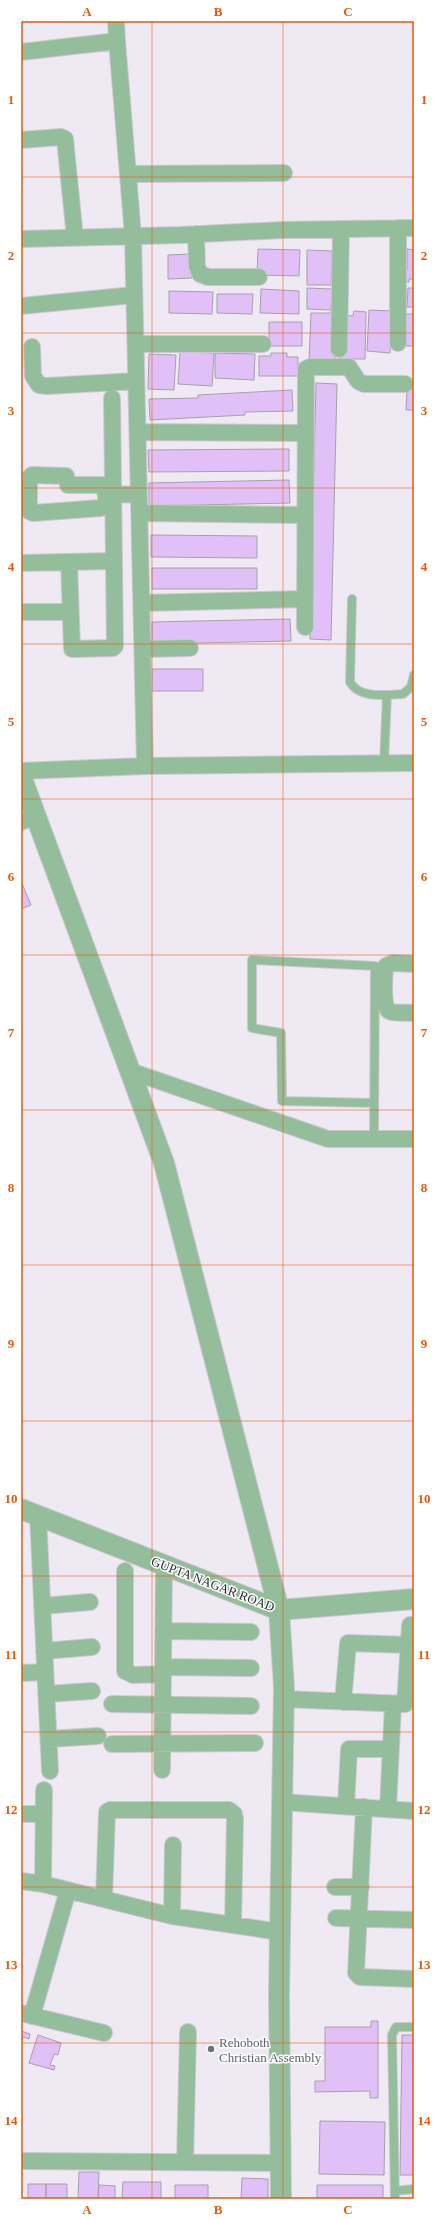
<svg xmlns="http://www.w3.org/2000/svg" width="435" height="2220" font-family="'Times New Roman',serif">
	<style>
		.building { fill: #e1c0f8; stroke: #a6a0aa }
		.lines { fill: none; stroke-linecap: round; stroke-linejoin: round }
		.service-casing { stroke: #ccc7d1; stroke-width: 10 }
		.minor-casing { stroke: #ccc7d1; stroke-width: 18 }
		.tertiary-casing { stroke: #ccc7d1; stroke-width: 22 }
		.service { stroke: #94bd9b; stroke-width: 8 }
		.minor { stroke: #94bd9b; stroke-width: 16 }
		.tertiary { stroke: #94bd9b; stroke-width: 20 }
		.grid { fill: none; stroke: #e8590c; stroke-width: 1; stroke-opacity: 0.55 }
		.worship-dot { fill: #6b7280; stroke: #fff; stroke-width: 1.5 }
		.labels { text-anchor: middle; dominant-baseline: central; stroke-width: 3; stroke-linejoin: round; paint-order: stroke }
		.street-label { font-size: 13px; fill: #2e2c30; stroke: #fff }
		.worship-label { font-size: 13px; fill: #5b616d; stroke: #fff; text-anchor: start }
		.neatline { fill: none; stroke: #e8590c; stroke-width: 1.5 }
		.grid-label { font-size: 13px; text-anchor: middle; font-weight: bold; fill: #e8590c }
	</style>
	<rect width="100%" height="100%" fill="#efe9f4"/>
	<path class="building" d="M 258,249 L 300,250 L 299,276 L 257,275 Z
		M 407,249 L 414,250 L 414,279 L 409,279 L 409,282 L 404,282 L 404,270 L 407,270 Z
		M 307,250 L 332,251 L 331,285 L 307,285 Z
		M 191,254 L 192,278 L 168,279 L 168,255 Z
		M 307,288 L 332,289 L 331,310 L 307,309 Z
		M 408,288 L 414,288 L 414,307 L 407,307 Z
		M 261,289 L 299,291 L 299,314 L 260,313 Z
		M 169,291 L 213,292 L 212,314 L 169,313 Z
		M 217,294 L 253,294 L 252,314 L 217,313 Z
		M 369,310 L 392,311 L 390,353 L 367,351 Z
		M 354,311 L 366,312 L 365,359 L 341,359 L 342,315 L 353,316 Z
		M 311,313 L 336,313 L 335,361 L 309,360 Z
		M 402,314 L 414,314 L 414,346 L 402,346 Z
		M 269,322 L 302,322 L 302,346 L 269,346 Z
		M 180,352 L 214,353 L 212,386 L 178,384 Z
		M 215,353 L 255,354 L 254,380 L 215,378 Z
		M 271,353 L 287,353 L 287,357 L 298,357 L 298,376 L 259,376 L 259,356 L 271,356 Z
		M 149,354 L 176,355 L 174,390 L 148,389 Z
		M 316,383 L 337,384 L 331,640 L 310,639 Z
		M 407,389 L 414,390 L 414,410 L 406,410 Z
		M 292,390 L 293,411 L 245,412 L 245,415 L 150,420 L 149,399 L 198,398 L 198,395 Z
		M 289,449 L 289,471 L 149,472 L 148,450 Z
		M 289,480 L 290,503 L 149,506 L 149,483 Z
		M 151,535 L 257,536 L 257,558 L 151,557 Z
		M 152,568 L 257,568 L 257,589 L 152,589 Z
		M 290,619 L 291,641 L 152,644 L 152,622 Z
		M 152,669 L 203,669 L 203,691 L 152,691 Z
		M 21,881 L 31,905 L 21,909 Z
		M 371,2021 L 378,2021 L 378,2098 L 370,2098 L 370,2091 L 315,2092 L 315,2081 L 325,2081 L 325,2027 L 371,2027 Z
		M 21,2031 L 30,2034 L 29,2039 L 23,2037 L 21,2045 Z
		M 38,2035 L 61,2043 L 58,2055 L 54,2054 L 50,2065 L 55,2066 L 54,2070 L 29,2063 Z
		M 402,2035 L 414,2035 L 414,2175 L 400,2175 Z
		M 320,2121 L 385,2122 L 384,2175 L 319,2174 Z
		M 79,2172 L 99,2172 L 98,2199 L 78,2199 Z
		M 242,2178 L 268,2179 L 268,2199 L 241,2199 Z
		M 123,2182 L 161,2182 L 161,2199 L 122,2199 Z
		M 28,2184 L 46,2184 L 46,2199 L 28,2199 Z
		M 46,2184 L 67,2184 L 67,2199 L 46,2199 Z
		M 99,2185 L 115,2186 L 115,2199 L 98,2199 Z
		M 175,2185 L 208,2185 L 208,2199 L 175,2199 Z
		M 317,2185 L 383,2185 L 383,2199 L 317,2199 Z"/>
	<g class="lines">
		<defs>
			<path id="service" d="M 352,599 L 350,682 C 359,699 386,695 403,694 L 411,687 L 414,675
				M 384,763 L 387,695
				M 374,1139 L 375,966 L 252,960 L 252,1028 L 281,1033 L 282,1101 L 374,1103
				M 395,2191 L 414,2189
				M 395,2199 L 392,2035 L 396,2027 L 414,2027"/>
			<path id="minor" d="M 116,21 L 117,41
				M 21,52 L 117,41 L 133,236 L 145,766 L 21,771
				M 21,140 L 61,137 L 65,139 L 75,238
				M 128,174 L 284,173
				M 398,228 L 398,343
				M 196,234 L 197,266 L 200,274 L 208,277 L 259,277
				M 21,239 L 181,235 L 283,230 L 414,228
				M 21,306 L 134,295
				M 136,344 L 263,344
				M 32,347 L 33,376 L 39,385 L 47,386 L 136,381
				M 339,349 L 341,229
				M 138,432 L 305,433
				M 106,495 L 103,485 L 68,485 L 66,476 L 32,475 L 29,478 L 29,511 L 33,513 L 101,508 L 106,504 L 106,495 L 139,494
				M 140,513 L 305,515
				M 69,562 L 72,649 L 113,648 L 115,646 L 112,398
				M 21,563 L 113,561
				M 142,603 L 305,599
				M 21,612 L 70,612
				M 305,627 L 306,369 L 310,367 L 349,367 L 358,381 L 364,384 L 405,384
				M 143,649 L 190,648
				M 145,766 L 414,763
				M 21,822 L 36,815
				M 414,964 L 393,963 L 386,966 C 384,973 382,1008 389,1011 C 395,1014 407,1012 414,1013
				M 130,1071 L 328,1139 L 414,1139
				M 38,1515 L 50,1771
				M 125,1571 L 125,1671 L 133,1675 L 163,1674
				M 42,1606 L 90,1602
				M 163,1631 L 251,1632
				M 44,1651 L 92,1647
				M 163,1667 L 251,1668
				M 21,1673 L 45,1672
				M 46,1694 L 92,1691
				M 283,1699 L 405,1704 L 410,1625
				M 343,1702 L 348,1643 L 409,1645
				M 112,1704 L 251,1706
				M 49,1739 L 98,1736
				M 112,1744 L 255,1743
				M 162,1770 L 164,1565
				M 281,1802 L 414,1811
				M 346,1806 L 349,1749 L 391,1749
				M 364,1807 L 356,1973 L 360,1977 L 414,1979
				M 388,1809 L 393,1704
				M 21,1814 L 44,1814
				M 21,1881 L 43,1884 L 172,1916 L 280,1932
				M 43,1884 L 44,1790
				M 335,1887 L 361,1887
				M 104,1899 L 107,1812 L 110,1810 L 229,1810 L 234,1814 L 235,1819 L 233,1925
				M 172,1916 L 173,1845
				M 336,1918 L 414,1920
				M 21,2013 L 104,2033
				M 32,2016 L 68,1890
				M 21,2161 L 280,2163
				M 185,2162 L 188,2032"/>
			<path id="tertiary" d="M 21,776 L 164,1163 L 279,1610 L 284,1687 L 279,1995 L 281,2199
				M 21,1509 L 279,1610 L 414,1599"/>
		</defs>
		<use href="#service" class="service-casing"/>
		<use href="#minor" class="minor-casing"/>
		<use href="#tertiary" class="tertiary-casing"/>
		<use href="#service" class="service"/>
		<use href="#minor" class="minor"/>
		<use href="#tertiary" class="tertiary"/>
	</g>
	<path class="grid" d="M 152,21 L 152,2199M 283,21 L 283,2199M 21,177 L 414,177M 21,333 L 414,333M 21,488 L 414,488M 21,644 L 414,644M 21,799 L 414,799M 21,955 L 414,955M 21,1110 L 414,1110M 21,1265 L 414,1265M 21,1421 L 414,1421M 21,1576 L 414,1576M 21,1732 L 414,1732M 21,1887 L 414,1887M 21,2043 L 414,2043"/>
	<circle class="worship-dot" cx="211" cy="2049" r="4"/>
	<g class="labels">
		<g class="street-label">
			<text transform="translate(213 1584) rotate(21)">GUPTA NAGAR ROAD</text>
		</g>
		<g class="worship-label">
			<text x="219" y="2042">Rehoboth<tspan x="219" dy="15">Christian Assembly</tspan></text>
		</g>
	</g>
	<rect width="435" height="2220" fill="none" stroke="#ffffff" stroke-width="44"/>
	<rect x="22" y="22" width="391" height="2176" class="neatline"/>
	<g class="grid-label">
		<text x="87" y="16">A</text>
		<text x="218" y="16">B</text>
		<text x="348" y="16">C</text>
		<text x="11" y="104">1</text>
		<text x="424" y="104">1</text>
		<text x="11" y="260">2</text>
		<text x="424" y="260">2</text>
		<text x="11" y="415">3</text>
		<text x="424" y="415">3</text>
		<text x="11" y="571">4</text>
		<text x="424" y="571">4</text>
		<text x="11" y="726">5</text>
		<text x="424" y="726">5</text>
		<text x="11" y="881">6</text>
		<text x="424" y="881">6</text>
		<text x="11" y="1037">7</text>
		<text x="424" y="1037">7</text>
		<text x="11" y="1192">8</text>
		<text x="424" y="1192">8</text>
		<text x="11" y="1348">9</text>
		<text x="424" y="1348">9</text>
		<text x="11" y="1503">10</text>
		<text x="424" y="1503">10</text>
		<text x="11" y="1659">11</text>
		<text x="424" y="1659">11</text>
		<text x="11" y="1814">12</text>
		<text x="424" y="1814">12</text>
		<text x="11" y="1969">13</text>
		<text x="424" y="1969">13</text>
		<text x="11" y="2125">14</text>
		<text x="424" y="2125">14</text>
		<text x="87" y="2214">A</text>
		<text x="218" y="2214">B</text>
		<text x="348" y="2214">C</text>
	</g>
</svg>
